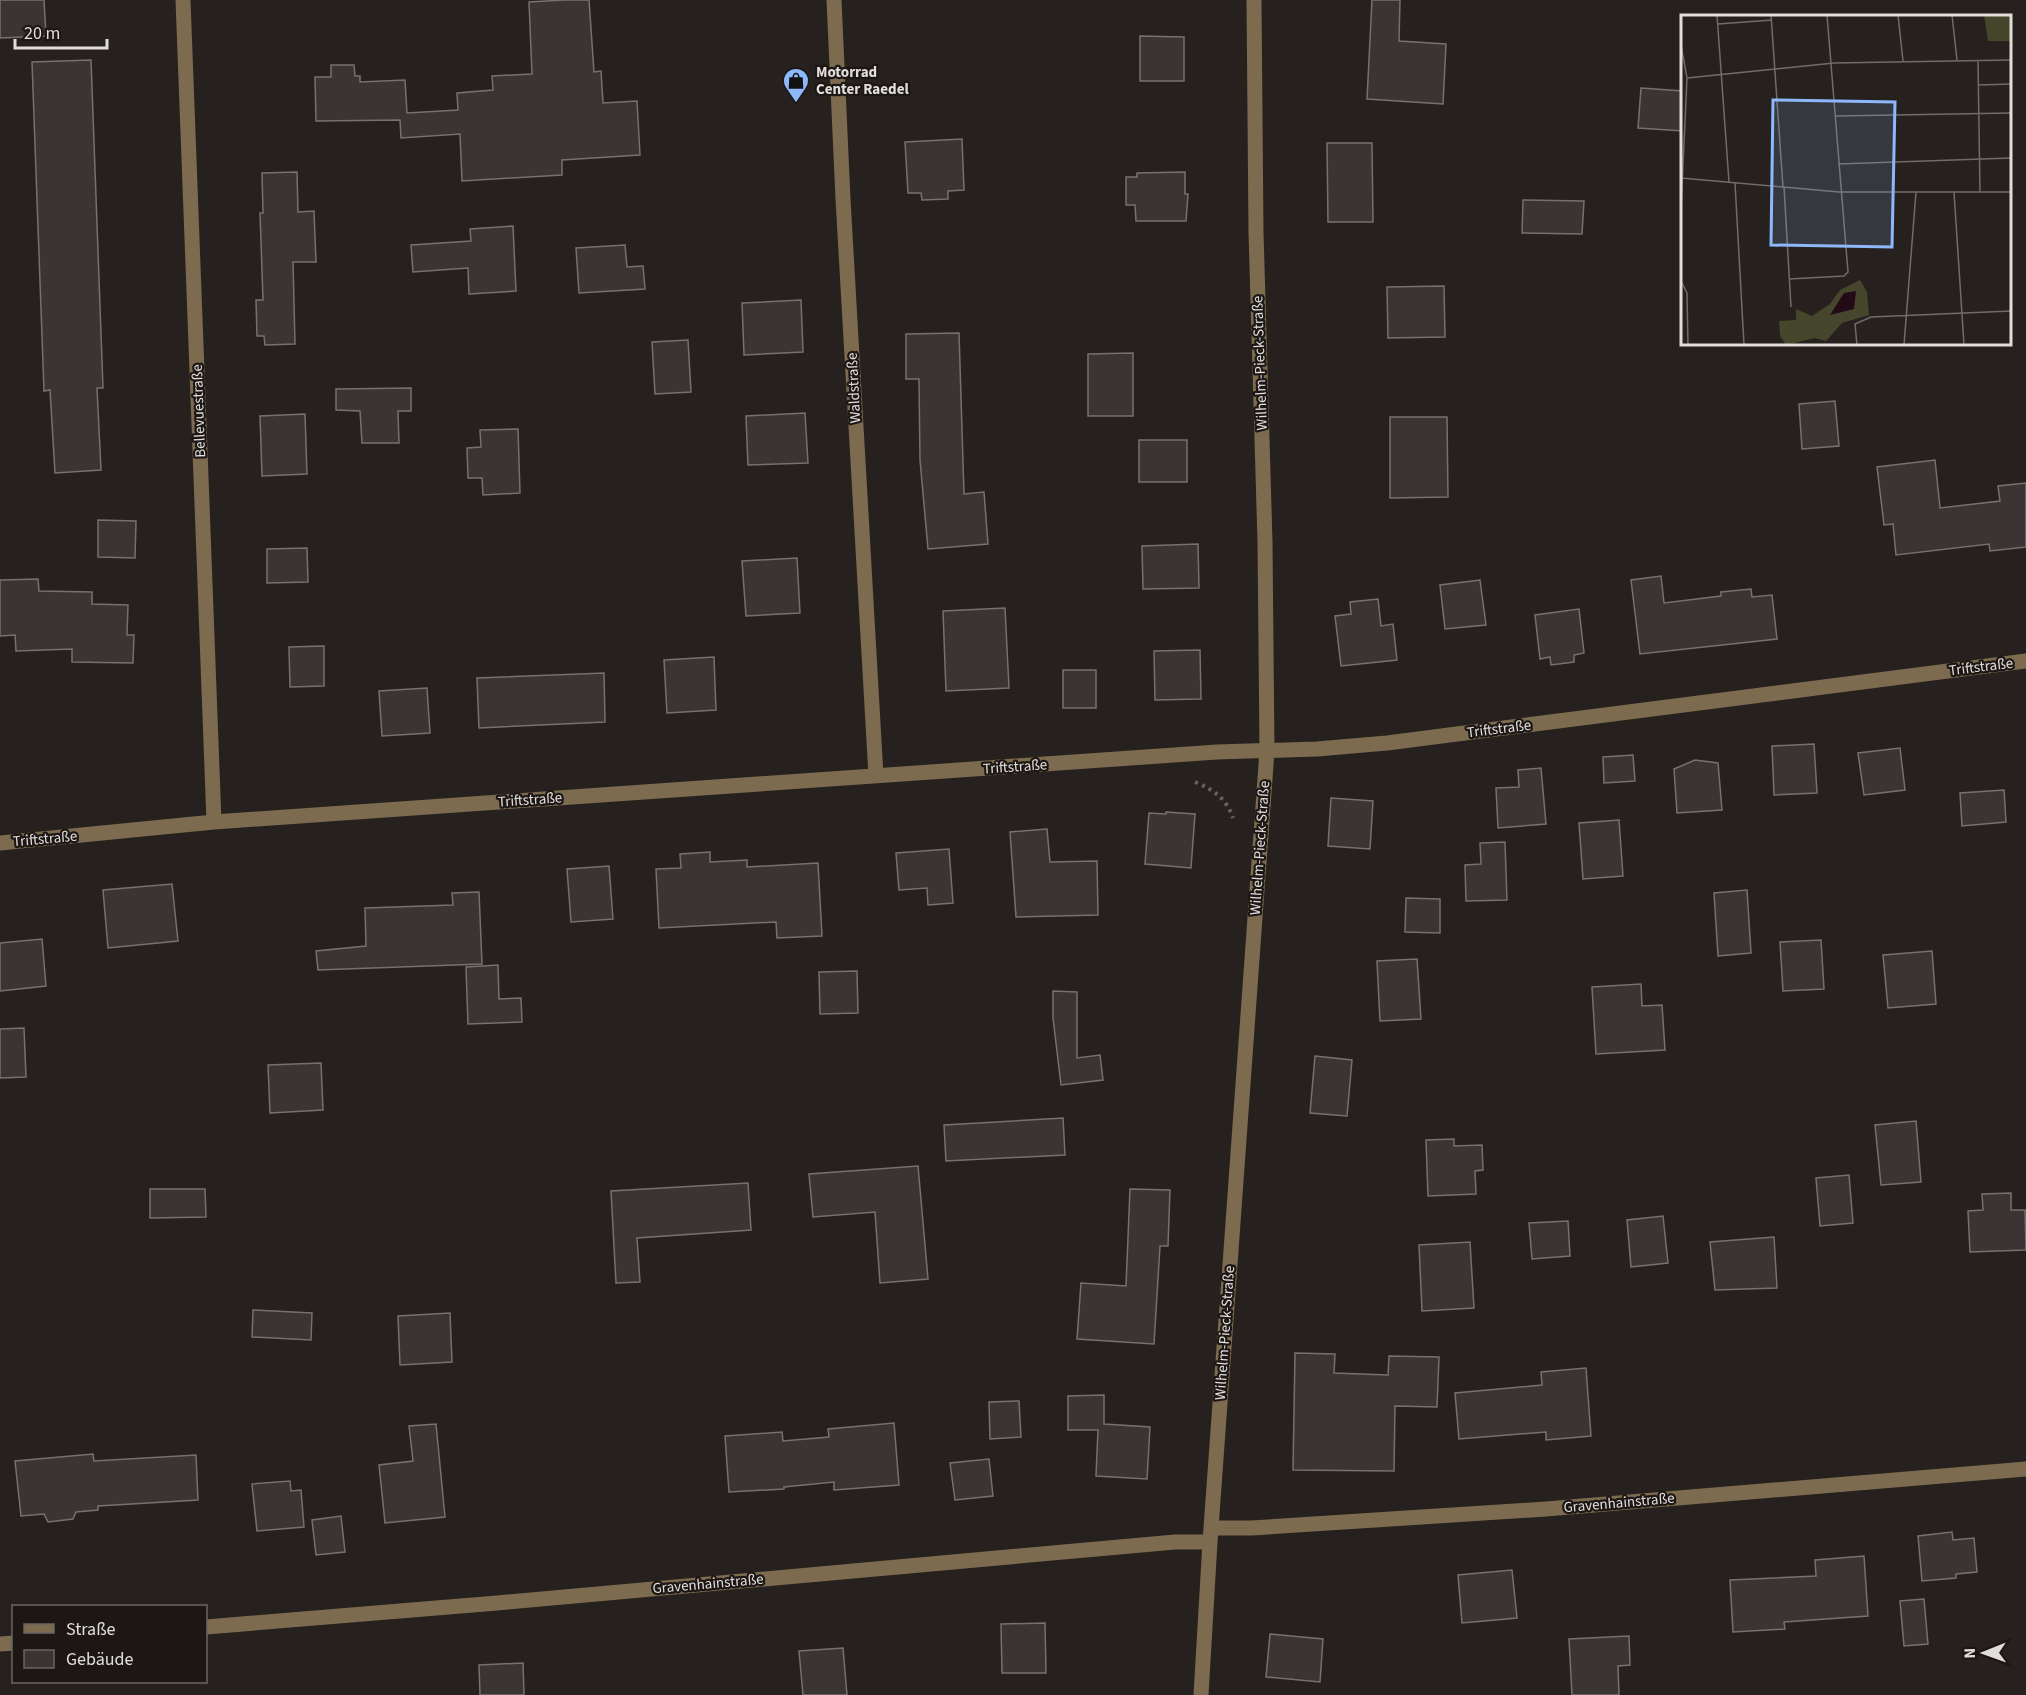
<svg xmlns="http://www.w3.org/2000/svg" width="2026" height="1695" font-family="'Source Sans 3',sans-serif">
	<style>
		.building { fill: #3a3434; stroke: #787070; stroke-width: 1.5 }
		.lines { fill: none; stroke-linecap: round; stroke-linejoin: round }
		.path { stroke: #66625f; stroke-width: 4; stroke-dasharray: 3 4.5; stroke-linecap: butt }
		.minor { stroke: #7c6b4e; stroke-width: 15 }
		.labels { text-anchor: middle; dominant-baseline: central; stroke-width: 4.5; stroke-linejoin: round; paint-order: stroke }
		.poi-label { font-size: 15px; font-weight: bold; fill: #e0dddb; stroke: #1c1715; text-anchor: start }
		.street-label { font-size: 15px; fill: #e0dddb; stroke: #1c1715 }
		.inset-road { fill: none; stroke: #706c6a; stroke-width: 1.5 }
		.view { fill: #8db9fc; fill-opacity: 0.15; stroke: #8db9fc; stroke-width: 3 }
		.inset-edge { fill: none; stroke: #e0dddb; stroke-width: 3 }
	</style>
	<rect width="100%" height="100%" fill="#26211e"/>
	<path class="building" d="M 0,0 L 44,0 L 46,36 L 0,38 Z
		M 564,0 L 589,0 L 594,72 L 601,71 L 603,103 L 637,101 L 640,155 L 562,160 L 562,175 L 462,181 L 460,134 L 401,138 L 400,120 L 316,121 L 315,77 L 331,77 L 331,65 L 354,65 L 355,76 L 360,76 L 360,82 L 405,80 L 407,113 L 458,110 L 457,93 L 493,90 L 492,76 L 532,74 L 529,2 Z
		M 1372,0 L 1400,0 L 1399,41 L 1446,44 L 1443,104 L 1367,99 Z
		M 1140,36 L 1184,37 L 1184,81 L 1140,81 Z
		M 91,60 L 103,388 L 97,388 L 101,470 L 55,473 L 50,390 L 44,391 L 32,62 Z
		M 1641,88 L 1683,91 L 1683,131 L 1638,128 Z
		M 962,139 L 964,190 L 948,191 L 948,199 L 922,200 L 921,193 L 908,193 L 905,142 Z
		M 1327,143 L 1372,143 L 1373,222 L 1328,222 Z
		M 297,172 L 298,212 L 314,211 L 316,262 L 293,262 L 295,344 L 265,345 L 264,336 L 257,336 L 256,300 L 263,300 L 260,213 L 263,213 L 262,173 Z
		M 1185,172 L 1185,194 L 1188,194 L 1186,221 L 1136,221 L 1135,205 L 1126,205 L 1126,177 L 1137,177 L 1137,173 Z
		M 1523,200 L 1584,201 L 1582,234 L 1522,233 Z
		M 513,226 L 516,291 L 469,294 L 468,268 L 413,272 L 411,245 L 471,241 L 470,229 Z
		M 625,245 L 627,267 L 643,266 L 645,289 L 579,293 L 576,248 Z
		M 1444,286 L 1445,337 L 1388,338 L 1387,287 Z
		M 801,300 L 803,352 L 744,355 L 742,303 Z
		M 959,333 L 964,494 L 984,492 L 988,544 L 928,549 L 920,460 L 919,379 L 906,379 L 906,334 Z
		M 688,340 L 691,392 L 655,394 L 652,342 Z
		M 1133,353 L 1133,416 L 1088,416 L 1088,354 Z
		M 411,388 L 411,411 L 398,411 L 399,443 L 362,443 L 360,411 L 336,410 L 336,389 Z
		M 1835,401 L 1839,446 L 1802,449 L 1799,404 Z
		M 805,413 L 808,463 L 748,465 L 746,416 Z
		M 305,414 L 307,474 L 262,476 L 260,416 Z
		M 1390,417 L 1447,417 L 1448,497 L 1390,498 Z
		M 518,429 L 520,493 L 483,495 L 482,478 L 468,478 L 467,448 L 481,447 L 480,430 Z
		M 1139,440 L 1187,440 L 1187,482 L 1139,482 Z
		M 1935,460 L 1940,508 L 2000,501 L 1998,486 L 2026,483 L 2026,547 L 1990,551 L 1989,544 L 1896,555 L 1893,524 L 1884,525 L 1877,467 Z
		M 98,520 L 136,521 L 135,558 L 98,557 Z
		M 1198,544 L 1199,588 L 1143,589 L 1142,546 Z
		M 307,548 L 308,582 L 267,583 L 267,549 Z
		M 797,558 L 800,613 L 746,616 L 742,561 Z
		M 1661,576 L 1664,603 L 1721,596 L 1721,592 L 1751,589 L 1752,597 L 1772,595 L 1777,639 L 1640,654 L 1631,580 Z
		M 38,579 L 39,591 L 92,592 L 92,604 L 128,605 L 127,635 L 134,635 L 133,663 L 72,662 L 72,649 L 16,651 L 15,635 L 0,636 L 0,580 Z
		M 1480,580 L 1486,625 L 1445,629 L 1440,585 Z
		M 1378,599 L 1381,626 L 1393,624 L 1397,660 L 1341,666 L 1335,616 L 1351,614 L 1350,602 Z
		M 1005,608 L 1009,688 L 946,691 L 943,611 Z
		M 1579,609 L 1584,653 L 1574,655 L 1574,662 L 1551,665 L 1550,657 L 1540,659 L 1535,615 Z
		M 324,646 L 324,686 L 290,687 L 289,647 Z
		M 1200,650 L 1201,699 L 1155,700 L 1154,651 Z
		M 714,657 L 716,710 L 667,713 L 664,660 Z
		M 1063,670 L 1096,670 L 1096,708 L 1063,708 Z
		M 604,673 L 605,722 L 479,728 L 477,678 Z
		M 427,688 L 430,733 L 382,736 L 379,691 Z
		M 1814,744 L 1817,793 L 1774,795 L 1772,746 Z
		M 1900,748 L 1905,790 L 1864,795 L 1858,753 Z
		M 1633,755 L 1635,781 L 1604,783 L 1603,757 Z
		M 1695,760 L 1718,763 L 1722,810 L 1677,813 L 1674,769 Z
		M 1541,768 L 1546,824 L 1498,828 L 1496,788 L 1519,787 L 1518,770 Z
		M 2004,790 L 2006,822 L 1962,826 L 1960,793 Z
		M 1331,798 L 1373,801 L 1370,849 L 1328,846 Z
		M 1166,812 L 1195,814 L 1191,868 L 1145,864 L 1149,813 L 1166,814 Z
		M 1619,820 L 1623,876 L 1583,879 L 1579,823 Z
		M 1047,829 L 1050,862 L 1097,861 L 1098,915 L 1016,917 L 1010,832 Z
		M 1505,842 L 1507,900 L 1466,901 L 1465,865 L 1481,864 L 1480,843 Z
		M 949,849 L 953,903 L 928,905 L 927,888 L 899,890 L 896,853 Z
		M 710,852 L 710,862 L 747,860 L 747,867 L 818,863 L 822,936 L 777,938 L 776,922 L 659,928 L 656,869 L 681,868 L 680,854 Z
		M 609,866 L 613,919 L 571,922 L 567,869 Z
		M 172,884 L 178,941 L 108,948 L 103,890 Z
		M 1747,890 L 1751,953 L 1718,956 L 1714,893 Z
		M 479,892 L 482,964 L 318,970 L 316,951 L 366,946 L 365,908 L 453,905 L 452,893 Z
		M 1406,898 L 1440,899 L 1440,933 L 1405,932 Z
		M 42,939 L 46,986 L 0,991 L 0,943 Z
		M 1821,940 L 1824,989 L 1783,991 L 1780,942 Z
		M 1932,951 L 1936,1004 L 1888,1008 L 1883,955 Z
		M 1417,959 L 1421,1019 L 1380,1021 L 1377,961 Z
		M 498,965 L 499,999 L 521,998 L 522,1022 L 468,1024 L 466,967 Z
		M 857,971 L 858,1013 L 820,1014 L 819,972 Z
		M 1641,984 L 1642,1006 L 1662,1005 L 1665,1050 L 1596,1054 L 1592,987 Z
		M 1053,991 L 1077,992 L 1077,1058 L 1100,1055 L 1103,1080 L 1061,1085 L 1053,1018 Z
		M 24,1028 L 26,1077 L 0,1078 L 0,1029 Z
		M 1315,1056 L 1352,1060 L 1347,1116 L 1310,1113 Z
		M 321,1063 L 323,1110 L 270,1113 L 268,1065 Z
		M 1063,1118 L 1065,1155 L 946,1161 L 944,1125 Z
		M 1916,1121 L 1921,1182 L 1881,1185 L 1875,1125 Z
		M 1454,1139 L 1454,1146 L 1482,1145 L 1483,1170 L 1475,1171 L 1476,1194 L 1428,1196 L 1426,1140 Z
		M 918,1166 L 928,1279 L 880,1283 L 875,1212 L 813,1217 L 809,1174 Z
		M 1849,1175 L 1853,1223 L 1820,1226 L 1816,1178 Z
		M 748,1183 L 751,1230 L 637,1238 L 640,1282 L 616,1283 L 611,1191 Z
		M 150,1189 L 205,1189 L 206,1217 L 150,1218 Z
		M 1130,1189 L 1170,1190 L 1168,1246 L 1160,1246 L 1154,1344 L 1077,1339 L 1081,1283 L 1126,1286 Z
		M 2011,1193 L 2011,1210 L 2025,1210 L 2026,1250 L 1970,1252 L 1968,1211 L 1983,1210 L 1982,1194 Z
		M 1663,1216 L 1668,1263 L 1631,1267 L 1627,1220 Z
		M 1568,1221 L 1570,1256 L 1532,1259 L 1529,1223 Z
		M 1774,1237 L 1777,1288 L 1715,1290 L 1710,1242 Z
		M 1470,1242 L 1474,1308 L 1422,1311 L 1419,1245 Z
		M 253,1310 L 312,1313 L 311,1340 L 252,1337 Z
		M 450,1313 L 452,1362 L 400,1365 L 398,1316 Z
		M 1295,1353 L 1335,1354 L 1334,1373 L 1388,1375 L 1389,1356 L 1439,1357 L 1437,1407 L 1395,1406 L 1394,1471 L 1293,1470 Z
		M 1586,1368 L 1591,1436 L 1546,1440 L 1546,1432 L 1459,1439 L 1455,1393 L 1542,1385 L 1541,1372 Z
		M 1104,1395 L 1104,1424 L 1150,1427 L 1147,1479 L 1096,1476 L 1098,1430 L 1068,1430 L 1068,1396 Z
		M 1019,1401 L 1021,1437 L 990,1439 L 989,1402 Z
		M 894,1423 L 899,1485 L 834,1490 L 834,1482 L 784,1487 L 784,1489 L 729,1492 L 725,1436 L 782,1432 L 783,1441 L 829,1437 L 828,1429 Z
		M 436,1424 L 445,1517 L 385,1523 L 379,1465 L 413,1461 L 409,1426 Z
		M 93,1454 L 94,1461 L 196,1455 L 198,1500 L 98,1506 L 98,1510 L 76,1512 L 73,1519 L 48,1522 L 44,1514 L 21,1516 L 15,1461 Z
		M 989,1459 L 993,1496 L 955,1500 L 950,1463 Z
		M 290,1481 L 291,1491 L 301,1490 L 304,1527 L 257,1531 L 252,1484 Z
		M 341,1516 L 345,1552 L 316,1555 L 312,1520 Z
		M 1952,1532 L 1953,1540 L 1974,1538 L 1977,1572 L 1956,1574 L 1956,1578 L 1922,1581 L 1918,1536 Z
		M 1864,1556 L 1868,1616 L 1784,1622 L 1785,1629 L 1733,1632 L 1730,1580 L 1816,1576 L 1815,1560 Z
		M 1512,1570 L 1517,1618 L 1462,1623 L 1458,1575 Z
		M 1924,1599 L 1928,1644 L 1904,1646 L 1900,1601 Z
		M 1045,1623 L 1046,1673 L 1002,1673 L 1001,1624 Z
		M 1270,1634 L 1323,1639 L 1320,1682 L 1266,1677 Z
		M 1629,1636 L 1630,1665 L 1618,1666 L 1619,1695 L 1572,1695 L 1569,1639 Z
		M 843,1648 L 847,1695 L 803,1695 L 799,1651 Z
		M 523,1663 L 524,1695 L 480,1695 L 479,1665 Z"/>
	<g class="lines">
		<path class="path" d="M 1195,782 C 1214,790 1226,798 1233,818"/>
		<path class="minor" d="M 183,0 L 214,822
			M 834,0 L 843,199 L 876,776
			M 0,843 L 214,822 L 1217,752 L 1317,749 L 1387,743 L 2026,661
			M 1211,1528 L 1252,1528 L 1546,1509 L 2026,1469
			M 206,1627 L 497,1603 L 1175,1542 L 1210,1542
			M 0,1644 L 14,1643
			M 1201,1695 L 1210,1542 L 1267,751 L 1265,542 L 1256,232 L 1254,0"/>
	</g>
	<defs>
		<symbol id="shop-pin" viewBox="-11 -11 22 30"><path d="M0 17L-7.5 6A9.5 9.5 0 1 1 7.5 6Z" fill="#8db9fc" stroke="#1c1715"/><path d="M-5-2.5h2.3a2.7 3.5 0 0 1 5.4 0H5L5.5 6h-11ZM-1.5-2.5h3a1.5 2.3 0 0 0-3 0Z" fill="#111"/></symbol>
	</defs>
	<g fill-rule="evenodd">
		<use href="#shop-pin" x="781" y="66" width="30" height="40"/>
	</g>
	<g class="labels">
		<g class="poi-label">
			<text x="816" y="72">Motorrad<tspan x="816" dy="17">Center Raedel</tspan></text>
		</g>
		<g class="street-label">
			<text transform="translate(1260 363) rotate(-92)">Wilhelm-Pieck-Straße</text>
			<text transform="translate(854 388) rotate(-93)">Waldstraße</text>
			<text transform="translate(199 411) rotate(-92)">Bellevuestraße</text>
			<text transform="translate(1981 667) rotate(-7)">Triftstraße</text>
			<text transform="translate(1499 729) rotate(-7)">Triftstraße</text>
			<text transform="translate(1015 767) rotate(-4)">Triftstraße</text>
			<text transform="translate(530 800) rotate(-4)">Triftstraße</text>
			<text transform="translate(45 839) rotate(-5)">Triftstraße</text>
			<text transform="translate(1260 848) rotate(-86)">Wilhelm-Pieck-Straße</text>
			<text transform="translate(1225 1333) rotate(-86)">Wilhelm-Pieck-Straße</text>
			<text transform="translate(1619 1503) rotate(-5)">Gravenhainstraße</text>
			<text transform="translate(708 1584) rotate(-5)">Gravenhainstraße</text>
		</g>
	</g>
	<g transform="translate(1681 15)">
		<rect width="330" height="330" fill="#26211e"/>
		<path d="M 303,0 L 330,0 L 330,26 L 307,26 ZM 179,265 L 186,277 L 188,300 L 161,308 L 145,326 L 134,323 L 105,330 L 99,321 L 98,306 L 115,305 L 115,294 L 131,301 L 149,289 L 159,275 Z" fill="#45462c"/>
		<path d="M 175,276 L 173,294 L 149,300 L 163,278 Z" fill="#220a17"/>
		<path class="inset-road" d="M 36,0 L 48,167M 90,0 L 102,172M 217,0 L 222,46M 271,0 L 276,45M 37,9 L 91,5M 0,30 L 6,63 L 0,194M 297,46 L 299,177M 6,63 L 153,48 L 330,45M 297,70 L 330,69M 155,101 L 330,98M 157,149 L 330,143M 0,163 L 158,177 L 330,177M 54,168 L 63,330M 103,172 L 110,292M 273,177 L 283,330M 108,264 L 163,261 L 167,257 L 146,0M 0,266 L 6,278 L 7,330M 176,330 L 174,309 L 190,302 L 330,296M 223,330 L 235,177"/>
		<path class="view" d="M 92,85 L 214,87 L 211,232 L 90,230 Z"/>
		<rect width="330" height="330" class="inset-edge"/>
	</g>
	<rect x="12" y="1605" width="195" height="78" fill="#1c1715" stroke="#6a6664" stroke-width="1.5"/>
	<rect x="24" y="1624" width="30" height="9" fill="#7c6b4e" stroke="#6a6664" stroke-width="1.5"/>
	<text x="66" y="1635" font-size="18" fill="#e0dddb">Straße</text>
	<rect x="24" y="1650" width="30" height="18" fill="#3a3434" stroke="#6a6664" stroke-width="1.5"/>
	<text x="66" y="1665" font-size="18" fill="#e0dddb">Gebäude</text>
	<g transform="translate(1984 1653) rotate(269)" stroke="#1c1715" stroke-width="4.5" paint-order="stroke">
	<path d="M0-4.5L10 22L0 15L-10 22Z" fill="#e0dddb"/>
	<text y="-9" font-size="16" font-weight="bold" text-anchor="middle" fill="#e0dddb">N</text>
	</g>
	<path d="M15 39v9h92v-9" fill="none" stroke="#e0dddb" stroke-width="3"/>
	<text x="24" y="39" font-size="18" fill="#e0dddb" stroke="#1c1715" stroke-width="4.5" paint-order="stroke">20 m</text>
</svg>
